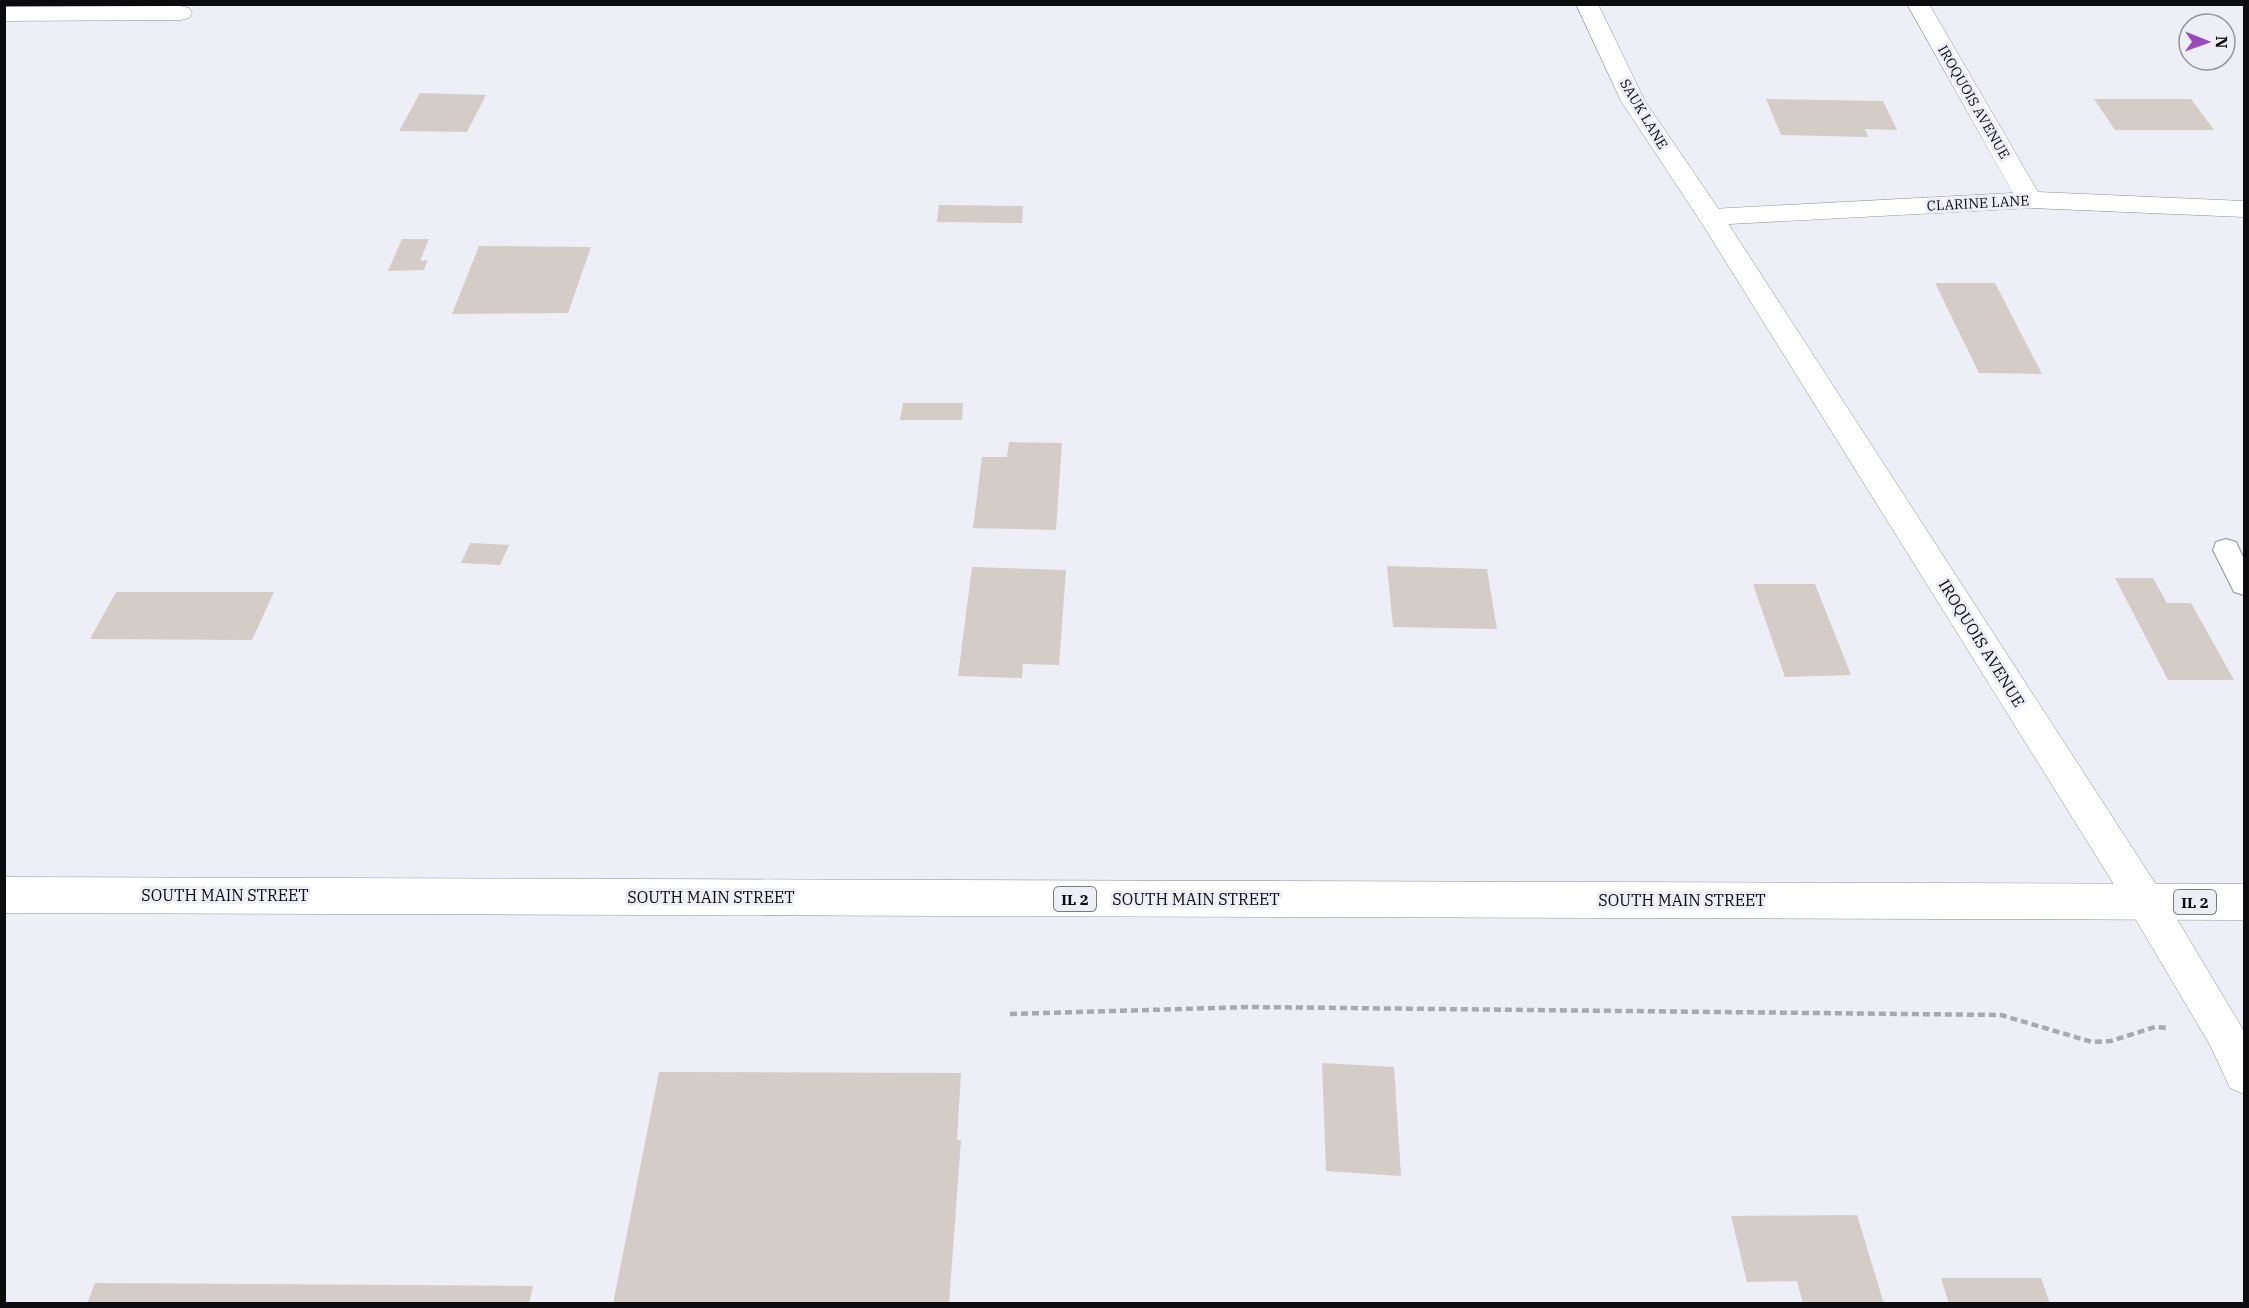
<svg xmlns="http://www.w3.org/2000/svg" width="2249" height="1308" font-family="'IBM Plex Serif',serif">
	<style>
		.building { fill: #d4ccc7 }
		.lines { fill: none; stroke-linecap: round; stroke-linejoin: round }
		.service-casing { stroke: #8e8e95; stroke-width: 2 }
		.minor-casing { stroke: #8e8e95; stroke-width: 1 }
		.tertiary-casing { stroke: #8e8e95; stroke-width: 1 }
		.primary-casing { stroke: #8e8e95; stroke-width: 1 }
		.path { stroke: #a8a8ae; stroke-width: 4.5; stroke-dasharray: 7 4; stroke-linecap: butt }
		.service { fill: #fff; fill-rule: evenodd }
		.minor { fill: #fff; fill-rule: evenodd }
		.tertiary { fill: #fff; fill-rule: evenodd }
		.primary { fill: #fff; fill-rule: evenodd }
		.labels { text-anchor: middle; dominant-baseline: central; stroke-width: 6; stroke-linejoin: round; paint-order: stroke }
		.far-street-label { font-size: 14px; fill: #0c0c0e; stroke: #eeeef6 }
		.shield { fill: #eeeef6; stroke: #505054; stroke-width: 1.5 }
		.shield-label { font-size: 15px; font-weight: bold; fill: #0c0c0e }
		.street-label { font-size: 16px; fill: #0c0c0e; stroke: #eeeef6 }
	</style>
	<rect width="100%" height="100%" fill="#eeeef6"/>
	<path class="building" d="M 420,93 L 486,95 L 467,132 L 399,131 Z
		M 1766,99 L 1883,101 L 1897,130 L 1865,129 L 1868,137 L 1781,135 Z
		M 2094,99 L 2191,99 L 2214,130 L 2115,130 Z
		M 939,205 L 1023,206 L 1022,223 L 937,222 Z
		M 402,239 L 429,239 L 420,261 L 428,260 L 424,270 L 388,271 Z
		M 479,246 L 591,247 L 568,313 L 452,314 Z
		M 1935,283 L 1995,283 L 2042,374 L 1979,373 Z
		M 903,403 L 963,403 L 962,420 L 900,420 Z
		M 1009,442 L 1062,443 L 1056,530 L 973,528 L 982,457 L 1007,457 Z
		M 470,543 L 509,545 L 500,565 L 461,563 Z
		M 1387,566 L 1487,569 L 1497,629 L 1393,627 Z
		M 972,567 L 1066,570 L 1059,665 L 1023,664 L 1022,678 L 958,676 Z
		M 2115,578 L 2153,578 L 2167,603 L 2191,603 L 2234,680 L 2168,680 Z
		M 1753,584 L 1815,584 L 1851,675 L 1785,677 Z
		M 116,592 L 274,592 L 252,640 L 90,639 Z
		M 1322,1063 L 1394,1067 L 1401,1176 L 1326,1171 Z
		M 659,1072 L 961,1073 L 957,1140 L 961,1140 L 949,1304 L 613,1304 Z
		M 1857,1215 L 1884,1304 L 1803,1304 L 1797,1281 L 1747,1282 L 1731,1216 Z
		M 1941,1278 L 2041,1278 L 2050,1304 L 1949,1304 Z
		M 95,1283 L 533,1286 L 529,1304 L 87,1304 Z"/>
	<g class="lines">
		<defs>
			<path id="service" d="M 2226,539 L 2236,542 L 2244,559 L 2244,595 L 2234,592 L 2213,550 L 2216,542 Z"/>
			<path id="minor" d="M 1907,4 L 1929,4 L 2038,192 L 2244,201 L 2244,217 L 2030,208 L 1711,225 L 1702,223 L 1698,217 L 1702,211 L 1711,209 L 2013,193 Z
				M 181,6 L 189,8 L 192,13 L 189,18 L 181,20 L 4,21 L 4,7 Z
				M 2146,884 L 2159,889 L 2244,1031 L 2244,1094 L 2230,1088 L 2210,1045 L 2133,915 L 2127,902 L 2133,889 Z"/>
			<path id="tertiary" d="M 1576,4 L 1598,4 L 1645,101 L 1720,211 L 2159,889 L 2165,902 L 2159,915 L 2146,920 L 2133,915 L 1701,222 L 1621,101 Z"/>
			<path id="primary" d="M 4,877 L 2244,884 L 2244,920 L 4,913 Z"/>
		</defs>
		<use href="#service" class="service-casing"/>
		<use href="#minor" class="minor-casing"/>
		<use href="#tertiary" class="tertiary-casing"/>
		<use href="#primary" class="primary-casing"/>
		<path class="path" d="M 1010,1014 L 1250,1007 L 2001,1015 L 2092,1042 L 2111,1041 L 2155,1027 L 2169,1028"/>
		<use href="#service" class="service"/>
		<use href="#minor" class="minor"/>
		<use href="#tertiary" class="tertiary"/>
		<use href="#primary" class="primary"/>
	</g>
	<g class="labels">
		<g class="far-street-label">
			<text transform="translate(1974 102) rotate(60)">IROQUOIS AVENUE</text>
			<text transform="translate(1644 114) rotate(59)">SAUK LANE</text>
			<text transform="translate(1978 203) rotate(-3)">CLARINE LANE</text>
		</g>
		<g class="shield">
			<rect x="1054" y="887" width="42" height="24" rx="4.5"/>
			<rect x="2174" y="890" width="42" height="24" rx="4.5"/>
		</g>
		<g class="shield-label">
			<text x="1075" y="899">IL 2</text>
			<text x="2195" y="902">IL 2</text>
		</g>
		<g class="street-label">
			<text transform="translate(1982 643) rotate(58)">IROQUOIS AVENUE</text>
			<text x="225" y="895">SOUTH MAIN STREET</text>
			<text x="711" y="897">SOUTH MAIN STREET</text>
			<text x="1196" y="899">SOUTH MAIN STREET</text>
			<text x="1682" y="900">SOUTH MAIN STREET</text>
		</g>
	</g>
	<rect width="2249" height="1308" fill="none" stroke="#0c0c0e" stroke-width="12"/>
	<g transform="translate(2207 42) rotate(91)"><circle r="28" fill="#eeeef6" stroke="#949499" stroke-width="1.5"/>
	<path d="M0-4.5L10 22L0 15L-10 22Z" fill="#994abb"/>
	<text y="-9" font-size="16" font-weight="bold" text-anchor="middle" fill="#0c0c0e">N</text>
	</g>
</svg>
